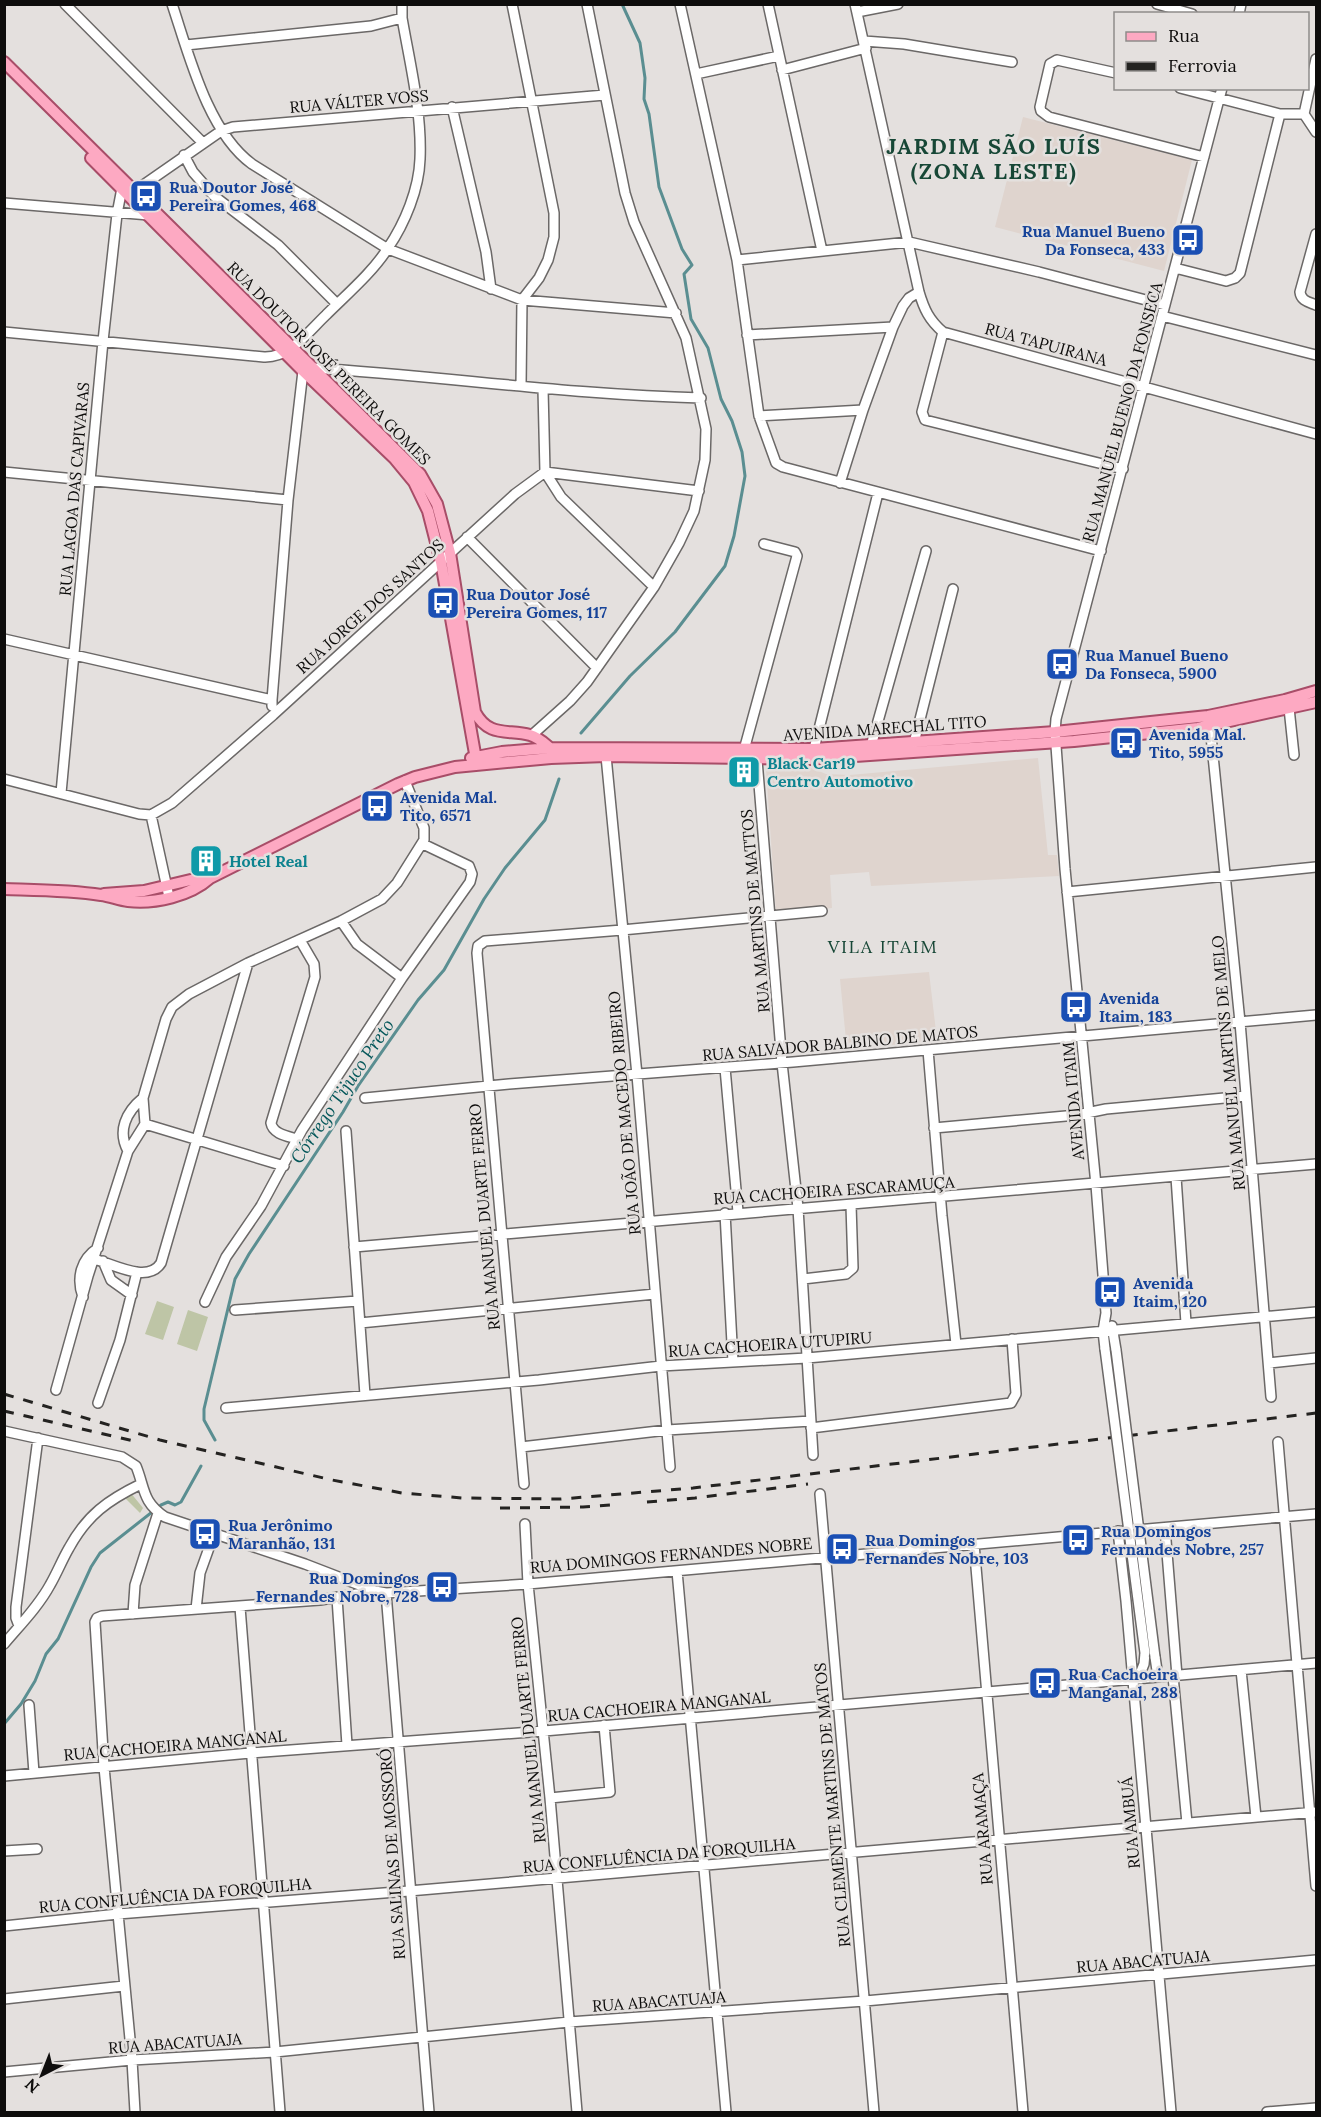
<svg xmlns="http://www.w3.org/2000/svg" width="1321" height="2117" font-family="Lora,serif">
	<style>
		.built { fill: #dfd4ce }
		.green { fill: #bec5a6 }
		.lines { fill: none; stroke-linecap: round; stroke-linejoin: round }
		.stream { stroke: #5a8e91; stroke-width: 3 }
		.minor-casing { stroke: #6b6867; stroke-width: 12 }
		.major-casing { stroke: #a84d68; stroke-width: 14 }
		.minor { stroke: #fff; stroke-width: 9 }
		.major { stroke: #fda9c2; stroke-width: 10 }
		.rail { stroke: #242321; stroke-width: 3; stroke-dasharray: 10 10; stroke-linecap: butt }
		.minor-bridge-casing { stroke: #6b6867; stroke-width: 12; stroke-linecap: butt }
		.minor-bridge { stroke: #fff; stroke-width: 9 }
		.labels { text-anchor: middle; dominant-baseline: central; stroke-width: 5; stroke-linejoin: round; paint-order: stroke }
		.street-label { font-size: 16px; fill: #0e0d0c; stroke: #e4e0de }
		.transit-label { font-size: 16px; font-weight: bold; fill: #164399; stroke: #e4e0de; text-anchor: start }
		.culture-label { font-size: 16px; font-weight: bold; fill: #0d838f; stroke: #e4e0de; text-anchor: start }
		.neighbourhood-label { font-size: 18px; letter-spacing: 1.5px; fill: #174736; stroke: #e4e0de }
		.water-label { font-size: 18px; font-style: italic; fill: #05575a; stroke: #e4e0de }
		.district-label { font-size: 22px; font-weight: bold; letter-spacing: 1.5px; fill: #174736; stroke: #e4e0de }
	</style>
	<rect width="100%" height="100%" fill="#e4e0de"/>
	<path class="built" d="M 1023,117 L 1192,160 L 1164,271 L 995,227 Z
		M 1038,758 L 1048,855 L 1057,855 L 1059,876 L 871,886 L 869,872 L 830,875 L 832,908 L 776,913 L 766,769 L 811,768 L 826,774 L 850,775 Z
		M 929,972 L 937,1040 L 847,1050 L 840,979 Z"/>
	<path class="green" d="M 157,1301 L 174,1307 L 163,1340 L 145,1334 Z
		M 188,1310 L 208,1317 L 197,1351 L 177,1344 Z
		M 130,1492 L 143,1508 L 140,1513 L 122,1495 Z"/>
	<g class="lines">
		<path class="stream" d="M 581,733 L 630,676 L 675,632 L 725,566 L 734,536 L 745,476 L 742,452 L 732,421 L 721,399 L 708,348 L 691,319 L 684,274 L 692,265 L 682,249 L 659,187 L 649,114 L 644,99 L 645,78 L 640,43 L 622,4
			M 215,1440 L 204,1420 L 204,1409 L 235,1279 L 249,1254 L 343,1112 L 358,1086 L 418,1000 L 444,970 L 484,899 L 505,868 L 545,820 L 559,779
			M 4,1724 L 21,1704 L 35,1681 L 46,1654 L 58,1639 L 91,1567 L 100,1553 L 161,1505 L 168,1502 L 175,1505 L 181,1502 L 201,1466"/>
		<defs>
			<path id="minor" d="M 65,4 L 203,143
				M 172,4 C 189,55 208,132 252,164 L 388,249 L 522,300 L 676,313
				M 512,4 L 554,213 L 554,237 L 548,260 L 539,278 L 522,300 L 521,386
				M 680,4 L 737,260 L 759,416 L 776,463 L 783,467 L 1101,551
				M 768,4 L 822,251
				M 855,4 L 919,292 C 924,309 929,320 943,332 L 1316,434
				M 1157,4 L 1192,14
				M 857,12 L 898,4
				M 1239,14 L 1241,4
				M 864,41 L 904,44 L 1012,62
				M 186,45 L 371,26 L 402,18
				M 782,70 L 866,48
				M 1116,73 L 1057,60 L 1050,64 L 1040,107 L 1041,111 L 1049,117 L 1204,157
				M 696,74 L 779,56
				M 1180,88 L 1280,114 L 1304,114
				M 452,107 L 486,252 L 491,289
				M 1304,114 L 1316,59
				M 1304,114 L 1316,132
				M 184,155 L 193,172 L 214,196 L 278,245 L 337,304
				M 129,195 L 221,131 L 233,127 L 605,95
				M 4,203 L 149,215
				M 1316,234 L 1300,292 C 1301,301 1309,302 1316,305
				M 737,260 L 909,242 L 1039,272 L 1165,305
				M 1175,268 L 1226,281 L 1235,278 L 1240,273 L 1280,114
				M 1162,316 L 1316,355
				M 4,332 L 264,357 C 290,358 308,332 326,315 C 346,295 373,272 388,248 C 405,223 419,189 420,159 C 422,112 410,64 402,18 L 402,4
				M 943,332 L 922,412 L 925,420 L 1123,469
				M 747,335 L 893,327
				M 759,416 L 863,410
				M 4,472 L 288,500
				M 545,472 L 561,497 L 654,587
				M 545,472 L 699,491
				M 840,483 L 863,410 L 893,327 L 903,306 L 909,298 L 919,292
				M 467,537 L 597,668
				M 4,639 L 272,700 L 272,706
				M 272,700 L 288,500 L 303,371 L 313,368 C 443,376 571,395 701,398
				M 1289,708 L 1294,755
				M 1210,726 L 1240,1022 L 1271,1397
				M 532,735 L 570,701 L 587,682 L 654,587 L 679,543 L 694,511 L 705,460 L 706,429 L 686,338 L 634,222 L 625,193 L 587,4
				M 914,743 L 953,589
				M 871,746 L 926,551
				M 814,749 L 878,493
				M 744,750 L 797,556 L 795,552 L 764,544
				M 606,756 L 637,1075 L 670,1467
				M 757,760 L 782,1063 L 798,1208 L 813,1455
				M 4,779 L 139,814 L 151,815 L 172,803 L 273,715 L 515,494 L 545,472 L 543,389
				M 61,793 L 103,341 L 117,214 L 122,188
				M 151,815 L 169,897
				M 1067,892 L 1316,867
				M 341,921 L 357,944 L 402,978
				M 928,1050 L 942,1216 L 956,1344
				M 725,1068 L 738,1212
				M 365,1098 L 509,1084 L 793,1062 L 1316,1015
				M 145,1124 L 284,1166
				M 934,1128 L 1077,1115 L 1106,1109 L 1246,1096
				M 346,1131 L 365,1395
				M 297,1139 C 287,1136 273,1134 271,1123 L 315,977 L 314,964 L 300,940
				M 128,1151 C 117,1131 126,1112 143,1098
				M 1176,1177 L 1186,1323
				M 725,1213 L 733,1362
				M 354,1247 C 675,1217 996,1194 1316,1164
				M 94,1259 C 113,1264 148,1284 161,1263 L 248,963
				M 103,1261 L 111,1280 L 132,1295
				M 803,1279 L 846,1274 L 853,1268 L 851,1205
				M 83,1297 C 76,1278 81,1259 98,1248
				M 205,1302 L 226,1257 L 261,1206 L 302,1130 L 402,978 L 470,882 L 472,874 L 469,866 L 423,844
				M 235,1310 L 358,1301
				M 360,1323 L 655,1294
				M 1112,1326 L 1116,1350
				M 1105,1349 L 1103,1331 L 1106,1313 L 1096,1185 L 1065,869 L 1055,732 L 1056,719 L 1222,88
				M 1269,1363 L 1316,1358
				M 56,1390 L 88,1276 L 128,1151 L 145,1124 L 143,1098 L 166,1019 L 172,1007 L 189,994 L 248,963 L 341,921 L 382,899 L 397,883 L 424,840 L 424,828 L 405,781
				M 98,1403 L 120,1340 L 137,1272
				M 226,1408 L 539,1380 L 661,1366 L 807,1358 L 1316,1312
				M 811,1428 L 1011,1403 L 1016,1394 L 1012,1339
				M 4,1431 L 122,1457 L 136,1466 C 145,1488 142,1502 165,1517 L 305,1564 L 375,1591 L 386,1593 L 528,1584 L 1316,1514
				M 1278,1442 L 1316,1886
				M 521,1447 L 667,1430 L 811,1421
				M 524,1484 L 477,953 L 478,946 L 485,941 L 622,930 L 822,911
				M 820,1494 L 874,2112
				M 525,1524 L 528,1584 L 550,1798 L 577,2112
				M 1165,1528 L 1177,1676
				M 1118,1531 L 1126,1601 L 1171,2112
				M 974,1544 L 1023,2112
				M 677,1571 L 726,2112
				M 386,1593 L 429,2112
				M 337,1598 L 347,1745
				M 240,1607 L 280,2112
				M 196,1609 L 200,1573 L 214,1534
				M 133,1614 L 135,1585 L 158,1513
				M 19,1626 L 16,1618 L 16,1607 L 38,1438
				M 4,1644 C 20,1625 38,1607 50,1585 C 57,1573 62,1560 69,1548 C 87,1515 108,1500 141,1484
				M 1155,1657 L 1158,1677
				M 1241,1670 L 1256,1817
				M 1173,1676 L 1187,1823
				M 1138,1679 L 1144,1664 L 1145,1653
				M 29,1705 L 34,1773
				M 4,1776 L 250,1753 L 544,1731 L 1316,1663
				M 550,1798 L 610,1792 L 604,1725
				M 4,1851 L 37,1849
				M 4,1926 L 118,1914 L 409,1891 L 1316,1812
				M 4,1999 L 124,1986
				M 4,2072 L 132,2060 L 275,2052 L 569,2022 L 865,2001 L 1316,1960
				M 135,2112 L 132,2060 L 104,1767 L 95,1622 L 97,1618 L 102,1616 L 320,1600 L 375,1591
				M 1267,2112 L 1316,2108"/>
			<path id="major" d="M 4,62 L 420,474 L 437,504 L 450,553 L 475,712 C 489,738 508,729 530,735 C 538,737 544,743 550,748
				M 91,158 L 303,371 L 395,459 L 414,482 L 428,511 L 441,562 L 477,765
				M 471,758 L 502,752 L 550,748 L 814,749 L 1055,732 L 1208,716 L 1285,700 L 1316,691
				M 4,889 C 36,890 70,890 101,895 C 110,896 119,900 128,901 C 155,904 190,896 210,878 L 398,784 L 415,777 L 455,767 L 551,758 L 606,756 L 812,759 L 1074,741 L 1198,728 L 1316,702
				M 104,894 L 144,891 L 199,878 L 210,878"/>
		</defs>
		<use href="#minor" class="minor-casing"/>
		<use href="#major" class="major-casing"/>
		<use href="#minor" class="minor"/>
		<use href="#major" class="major"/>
		<path class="rail" d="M 4,1394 L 160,1440 L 332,1480 L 402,1493 L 462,1498 L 561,1499 L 693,1488 L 1316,1413
			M 4,1411 L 138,1442
			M 647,1502 L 695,1498 L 808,1484
			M 500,1508 L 583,1507 L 611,1505"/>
		<defs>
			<path id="minor-bridge" d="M 1105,1349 L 1145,1653
				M 1116,1350 L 1155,1657"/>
		</defs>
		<use href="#minor-bridge" class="minor-bridge-casing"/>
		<use href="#minor-bridge" class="minor-bridge"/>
	</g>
	<defs>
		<symbol id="bus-square" viewBox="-11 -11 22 22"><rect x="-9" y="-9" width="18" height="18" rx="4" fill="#1a4fb4" stroke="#e4e0de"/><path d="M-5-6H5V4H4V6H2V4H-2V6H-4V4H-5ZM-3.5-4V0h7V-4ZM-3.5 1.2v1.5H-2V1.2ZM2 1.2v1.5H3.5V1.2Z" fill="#fff"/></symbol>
		<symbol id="building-square" viewBox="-11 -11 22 22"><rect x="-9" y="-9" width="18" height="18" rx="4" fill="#0f9aa8" stroke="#e4e0de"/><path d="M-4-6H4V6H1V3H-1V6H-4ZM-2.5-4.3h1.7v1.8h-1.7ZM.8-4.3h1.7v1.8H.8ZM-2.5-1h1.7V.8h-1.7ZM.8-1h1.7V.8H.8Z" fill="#fff"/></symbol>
	</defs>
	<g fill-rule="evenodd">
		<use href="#bus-square" x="127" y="177" width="38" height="38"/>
		<use href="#bus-square" x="1169" y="221" width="38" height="38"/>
		<use href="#bus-square" x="424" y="584" width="38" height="38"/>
		<use href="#bus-square" x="1043" y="645" width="38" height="38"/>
		<use href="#bus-square" x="1107" y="724" width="38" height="38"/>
		<use href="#building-square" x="725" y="753" width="38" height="38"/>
		<use href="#bus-square" x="358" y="787" width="38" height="38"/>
		<use href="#building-square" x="187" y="842" width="38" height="38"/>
		<use href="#bus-square" x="1057" y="988" width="38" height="38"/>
		<use href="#bus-square" x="1091" y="1273" width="38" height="38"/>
		<use href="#bus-square" x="186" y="1515" width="38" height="38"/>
		<use href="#bus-square" x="1059" y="1521" width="38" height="38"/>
		<use href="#bus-square" x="823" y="1530" width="38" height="38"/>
		<use href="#bus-square" x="423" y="1568" width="38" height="38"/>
		<use href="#bus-square" x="1026" y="1664" width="38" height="38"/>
	</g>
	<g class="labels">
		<g class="street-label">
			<text transform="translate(359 101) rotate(-5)">RUA VÁLTER VOSS</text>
			<text transform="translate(1046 344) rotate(15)">RUA TAPUIRANA</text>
			<text transform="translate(329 363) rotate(45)">RUA DOUTOR JOSÉ PEREIRA GOMES</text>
			<text transform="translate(1122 412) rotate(-75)">RUA MANUEL BUENO DA FONSECA</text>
			<text transform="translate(74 489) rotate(-85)">RUA LAGOA DAS CAPIVARAS</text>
			<text transform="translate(370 606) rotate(-42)">RUA JORGE DOS SANTOS</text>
			<text transform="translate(885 728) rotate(-4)">AVENIDA MARECHAL TITO</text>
			<text transform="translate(755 911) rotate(-95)">RUA MARTINS DE MATTOS</text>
			<text transform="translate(840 1043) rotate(-5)">RUA SALVADOR BALBINO DE MATOS</text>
			<text transform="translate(1228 1063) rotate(-95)">RUA MANUEL MARTINS DE MELO</text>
			<text transform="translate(1073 1101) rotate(-95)">AVENIDA ITAIM</text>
			<text transform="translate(624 1113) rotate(-95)">RUA JOÃO DE MACEDO RIBEIRO</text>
			<text transform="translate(834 1190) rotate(-4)">RUA CACHOEIRA ESCARAMUÇA</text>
			<text transform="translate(484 1217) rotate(-95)">RUA MANUEL DUARTE FERRO</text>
			<text transform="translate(770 1344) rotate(-4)">RUA CACHOEIRA UTUPIRU</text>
			<text transform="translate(671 1555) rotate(-5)">RUA DOMINGOS FERNANDES NOBRE</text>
			<text transform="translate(659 1706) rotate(-5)">RUA CACHOEIRA MANGANAL</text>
			<text transform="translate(528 1730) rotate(-96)">RUA MANUEL DUARTE FERRO</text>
			<text transform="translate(175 1745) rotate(-5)">RUA CACHOEIRA MANGANAL</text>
			<text transform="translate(832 1805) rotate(-95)">RUA CLEMENTE MARTINS DE MATOS</text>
			<text transform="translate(1130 1823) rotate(-95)">RUA AMBUÁ</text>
			<text transform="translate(982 1829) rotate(-95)">RUA ARAMAÇA</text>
			<text transform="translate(392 1854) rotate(-94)">RUA SALINAS DE MOSSORÓ</text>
			<text transform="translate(659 1855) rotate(-5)">RUA CONFLUÊNCIA DA FORQUILHA</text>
			<text transform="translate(175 1895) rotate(-5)">RUA CONFLUÊNCIA DA FORQUILHA</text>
			<text transform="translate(1143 1961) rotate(-5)">RUA ABACATUAJA</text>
			<text transform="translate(659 2001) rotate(-4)">RUA ABACATUAJA</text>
			<text transform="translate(175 2043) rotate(-4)">RUA ABACATUAJA</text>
		</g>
		<g class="transit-label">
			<text x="169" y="187">Rua Doutor José<tspan x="169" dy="18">Pereira Gomes, 468</tspan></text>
			<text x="1165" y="231" text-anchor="end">Rua Manuel Bueno<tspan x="1165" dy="18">Da Fonseca, 433</tspan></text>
			<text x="466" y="594">Rua Doutor José<tspan x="466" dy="18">Pereira Gomes, 117</tspan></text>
			<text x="1085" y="655">Rua Manuel Bueno<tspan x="1085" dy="18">Da Fonseca, 5900</tspan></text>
			<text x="1149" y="734">Avenida Mal.<tspan x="1149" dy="18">Tito, 5955</tspan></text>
			<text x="400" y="797">Avenida Mal.<tspan x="400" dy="18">Tito, 6571</tspan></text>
			<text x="1099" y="998">Avenida<tspan x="1099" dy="18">Itaim, 183</tspan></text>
			<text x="1133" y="1283">Avenida<tspan x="1133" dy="18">Itaim, 120</tspan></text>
			<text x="228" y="1525">Rua Jerônimo<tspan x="228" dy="18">Maranhão, 131</tspan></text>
			<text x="1101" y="1531">Rua Domingos<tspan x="1101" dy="18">Fernandes Nobre, 257</tspan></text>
			<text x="865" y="1540">Rua Domingos<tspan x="865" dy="18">Fernandes Nobre, 103</tspan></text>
			<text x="419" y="1578" text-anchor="end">Rua Domingos<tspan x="419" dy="18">Fernandes Nobre, 728</tspan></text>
			<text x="1068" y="1674">Rua Cachoeira<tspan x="1068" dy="18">Manganal, 288</tspan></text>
		</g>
		<g class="culture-label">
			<text x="767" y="763">Black Car19<tspan x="767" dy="18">Centro Automotivo</tspan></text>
			<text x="229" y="861">Hotel Real</text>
		</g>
		<g class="neighbourhood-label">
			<text x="883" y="946">VILA ITAIM</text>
		</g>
		<g class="water-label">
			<text transform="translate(342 1091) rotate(-56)">Córrego Tijuco Preto</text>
		</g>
		<g class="district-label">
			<text x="994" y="146">JARDIM SÃO LUÍS<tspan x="994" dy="25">(ZONA LESTE)</tspan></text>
		</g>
	</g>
	<rect width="1321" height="2117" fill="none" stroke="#0e0d0c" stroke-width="12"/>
	<rect x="1114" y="12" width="195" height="78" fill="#e4e0de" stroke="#8e8c8a" stroke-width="1.5"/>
	<rect x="1126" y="32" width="30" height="9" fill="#fda9c2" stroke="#8e8c8a" stroke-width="1.5"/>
	<text x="1168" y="42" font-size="18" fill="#0e0d0c">Rua</text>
	<rect x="1126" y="62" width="30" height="9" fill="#242321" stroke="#8e8c8a" stroke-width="1.5"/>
	<text x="1168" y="72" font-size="18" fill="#0e0d0c">Ferrovia</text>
	<g transform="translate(42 2075) rotate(222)" stroke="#e4e0de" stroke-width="4.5" paint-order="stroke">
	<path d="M0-4.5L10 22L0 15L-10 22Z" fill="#0e0d0c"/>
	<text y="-9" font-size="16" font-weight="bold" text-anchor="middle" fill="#0e0d0c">N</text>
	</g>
</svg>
